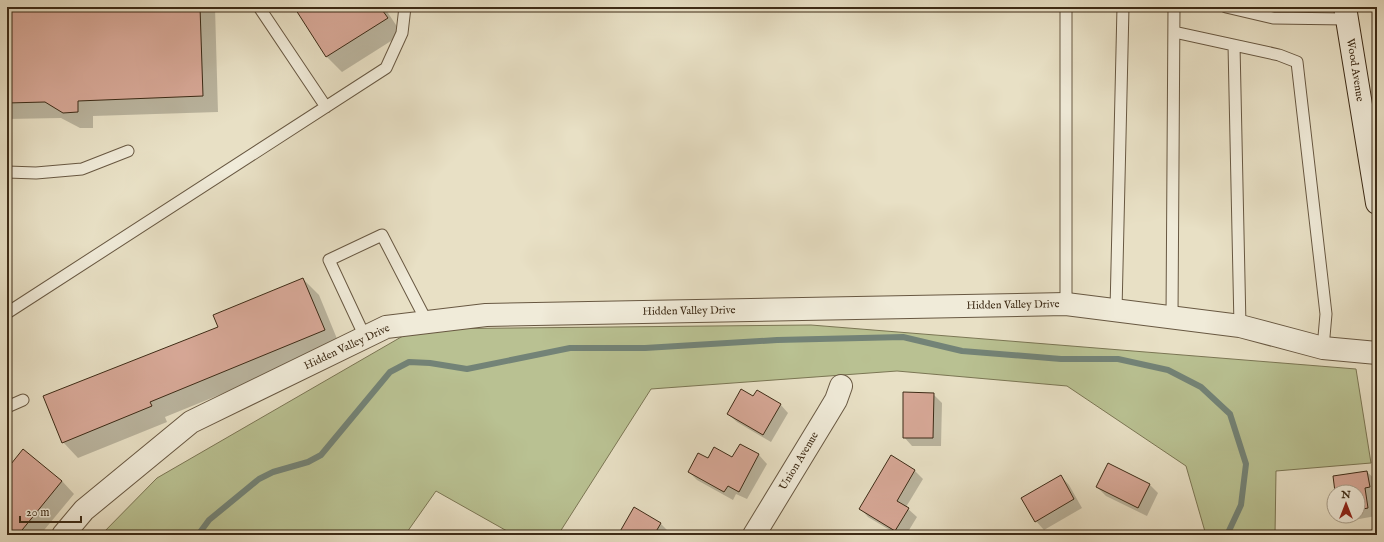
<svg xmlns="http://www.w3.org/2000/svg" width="1384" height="542" font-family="'IM FELL English',serif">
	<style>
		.green { fill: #b9c192; stroke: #7b7654 }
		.shadow { fill: #0003 }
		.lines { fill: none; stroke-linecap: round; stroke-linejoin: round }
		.stream { stroke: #738377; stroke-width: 6 }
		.building { fill: #d7a897; stroke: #3d2b16 }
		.service-casing { stroke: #685842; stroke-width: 13 }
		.minor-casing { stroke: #685842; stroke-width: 24 }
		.secondary-casing { stroke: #3d2b16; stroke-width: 24 }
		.service { stroke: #f0ebd9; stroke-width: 11 }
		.minor { stroke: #f0ebd9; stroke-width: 22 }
		.secondary { stroke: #f0ebd9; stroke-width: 22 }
		.labels { text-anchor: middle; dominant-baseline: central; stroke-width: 3; stroke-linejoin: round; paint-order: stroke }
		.street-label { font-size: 11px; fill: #3d2b16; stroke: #f0ebd9 }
	</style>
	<rect width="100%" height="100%" fill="#e8e0c5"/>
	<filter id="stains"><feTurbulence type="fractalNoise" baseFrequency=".005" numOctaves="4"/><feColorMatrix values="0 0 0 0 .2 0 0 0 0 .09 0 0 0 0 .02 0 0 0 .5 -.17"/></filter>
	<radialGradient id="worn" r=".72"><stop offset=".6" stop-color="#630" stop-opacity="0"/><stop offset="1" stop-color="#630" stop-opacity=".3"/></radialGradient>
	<path class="green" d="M 811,325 L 1356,369 L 1371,463 L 1276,471 L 1275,535 L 1206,535 L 1186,466 L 1067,386 L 897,371 L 651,389 L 558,535 L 514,535 L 436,491 L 405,535 L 101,535 L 157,478 L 415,329 Z"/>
	<path class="shadow" d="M 7,7 L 215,7 L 218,112 L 93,116 L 93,128 L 80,128 L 61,118 L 7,119 Z
		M 295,7 L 384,7 L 402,34 L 342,72 L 327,57 Z
		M 303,279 L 319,295 L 340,346 L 165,417 L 167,422 L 78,458 L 63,442 L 219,328 Z
		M 933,394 L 942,403 L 941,446 L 912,446 L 904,437 Z
		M 753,397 L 780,404 L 788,413 L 771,442 L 737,422 L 728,414 Z
		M 740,445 L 759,455 L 767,464 L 747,499 L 736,494 L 733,500 L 697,480 L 689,472 L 709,460 L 733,459 Z
		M 891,457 L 915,471 L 923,479 L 906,507 L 917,517 L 906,535 L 898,535 L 868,517 L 860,508 Z
		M 1109,464 L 1150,485 L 1158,493 L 1147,516 L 1106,496 L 1097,487 Z
		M 7,470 L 62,481 L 74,494 L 40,535 L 7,535 Z
		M 1367,472 L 1376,480 L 1377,496 L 1372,496 L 1376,516 L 1348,521 L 1343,516 L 1358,516 L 1358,492 L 1336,492 Z
		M 1061,476 L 1069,485 L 1082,508 L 1044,530 L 1036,521 Z
		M 634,509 L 661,524 L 669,532 L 668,535 L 619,535 Z"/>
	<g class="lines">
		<path class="stream" d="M 198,535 L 209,520 L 259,479 L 273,472 L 308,462 L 321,455 L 390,372 L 409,362 L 430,363 L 467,369 L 570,348 L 645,348 L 777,340 L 903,337 L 962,351 L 1061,359 L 1118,359 L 1168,370 L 1201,387 L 1230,414 L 1246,464 L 1241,505 L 1227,535"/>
	</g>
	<path class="building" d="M 7,7 L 200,7 L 203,96 L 78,101 L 78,112 L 63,113 L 45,102 L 7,103 Z
		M 294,7 L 380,7 L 388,18 L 326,57 Z
		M 303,278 L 325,330 L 150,402 L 152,406 L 62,443 L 43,396 L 218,327 L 213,315 Z
		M 741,389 L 753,396 L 757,390 L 781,404 L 763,435 L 727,414 Z
		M 903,392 L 934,393 L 933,438 L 903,438 Z
		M 740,444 L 759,454 L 739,492 L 728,486 L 724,492 L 688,472 L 698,453 L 708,458 L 714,447 L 732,457 Z
		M 23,449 L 62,481 L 18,535 L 7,535 L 7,469 Z
		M 891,455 L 915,470 L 897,501 L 909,508 L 895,531 L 859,509 Z
		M 1108,463 L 1150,484 L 1138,508 L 1096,487 Z
		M 1367,471 L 1370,487 L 1365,488 L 1368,508 L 1358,510 L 1358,492 L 1335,492 L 1333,476 Z
		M 1061,475 L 1074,499 L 1035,522 L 1021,498 Z
		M 634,507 L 661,523 L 654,535 L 618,535 Z
		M 1374,530 L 1374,535 L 1335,535 Z"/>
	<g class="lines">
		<defs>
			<path id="service" d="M 259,7 L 326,107
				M 1226,7 L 1273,18 L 1347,19
				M 1174,32 L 1279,55 L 1297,62 L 1326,314 L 1323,348
				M 1234,45 L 1240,326
				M 7,172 L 36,173 L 82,169 L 128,151
				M 1066,304 L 1066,7
				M 1116,310 L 1123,7
				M 7,313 L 386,68 L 402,33 L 405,7
				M 1172,317 L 1174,7
				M 365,337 L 329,260 L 382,235 L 427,322
				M 7,407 L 23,400"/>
			<path id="minor" d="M 63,535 L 84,510 L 191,422 L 386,327 L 486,315 L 1066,304 L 1240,326 L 1323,348 L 1377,353
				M 754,535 L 827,415 L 836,400 L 841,386"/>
			<path id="secondary" d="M 1345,7 L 1377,203"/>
		</defs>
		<use href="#service" class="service-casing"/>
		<use href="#minor" class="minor-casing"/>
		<use href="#secondary" class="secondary-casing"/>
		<use href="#service" class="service"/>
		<use href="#minor" class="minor"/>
		<use href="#secondary" class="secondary"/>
	</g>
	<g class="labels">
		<g class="street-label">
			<text transform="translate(1355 70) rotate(81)">Wood Avenue</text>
			<text transform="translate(1013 305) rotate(-1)">Hidden Valley Drive</text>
			<text transform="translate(689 311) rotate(-1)">Hidden Valley Drive</text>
			<text transform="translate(347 347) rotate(-25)">Hidden Valley Drive</text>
			<text transform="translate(799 461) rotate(-59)">Union Avenue</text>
		</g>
	</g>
	<rect width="1384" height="542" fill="none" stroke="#e8e0c5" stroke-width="24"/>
	<rect x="8" y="8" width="1368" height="526" fill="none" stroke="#3d2b16" stroke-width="2"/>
	<rect x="12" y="12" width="1360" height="518" fill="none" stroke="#3d2b16"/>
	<g transform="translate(1346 504)"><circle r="19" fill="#f0ebd9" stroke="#a89e8b"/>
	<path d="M0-3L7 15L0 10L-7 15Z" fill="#8f2418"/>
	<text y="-6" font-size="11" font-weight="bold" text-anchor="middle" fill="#3d2b16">N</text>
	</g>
	<path d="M20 516v6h61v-6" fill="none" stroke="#3d2b16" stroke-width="2"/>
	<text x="26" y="516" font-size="12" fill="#3d2b16" stroke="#f0ebd9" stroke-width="3" paint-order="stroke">20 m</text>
	<rect width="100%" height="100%" filter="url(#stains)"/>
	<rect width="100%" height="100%" fill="url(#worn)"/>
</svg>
